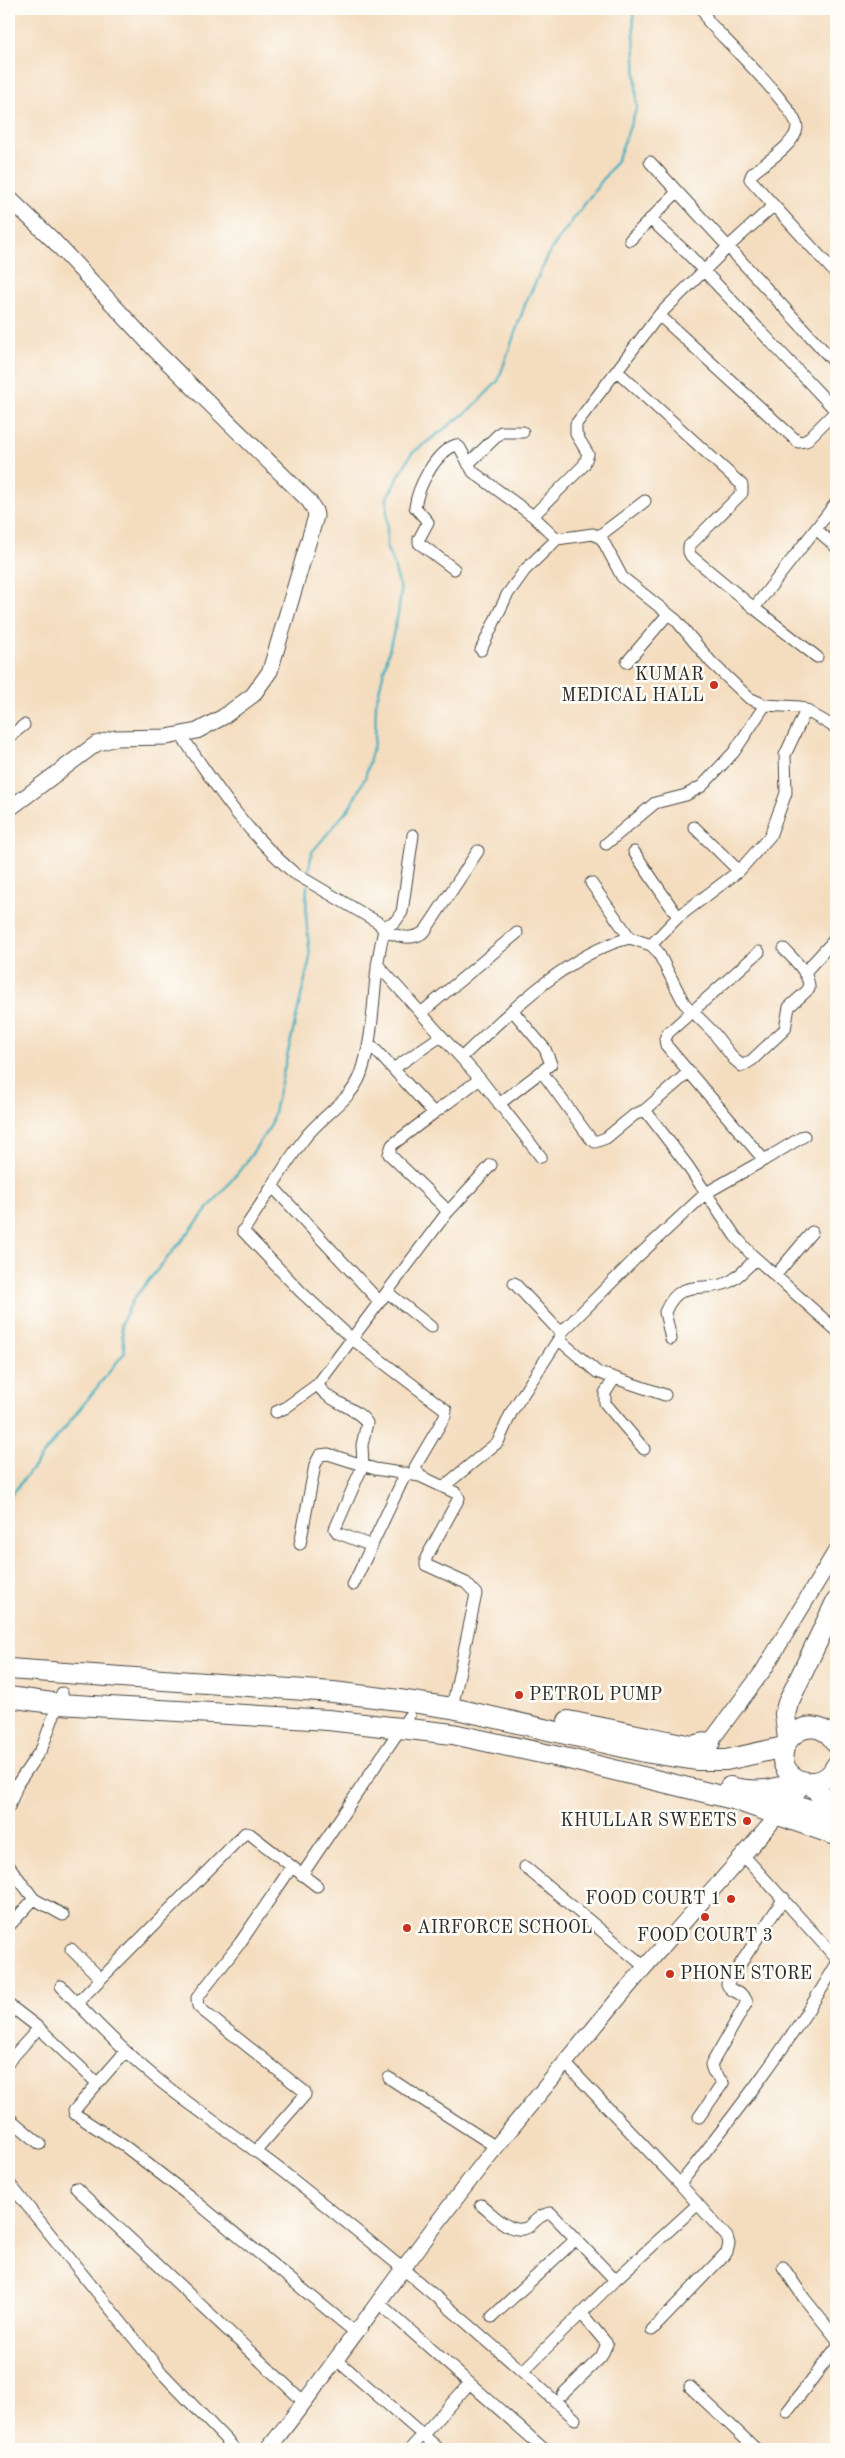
<svg xmlns="http://www.w3.org/2000/svg" width="845" height="2458" font-family="'Old Standard TT',serif">
	<style>
		.lines { fill: none; stroke-linecap: round; stroke-linejoin: round }
		.stream { stroke: #41afbf; stroke-width: 2.5 }
		.street-casing { stroke: #494641; stroke-width: 13 }
		.secondary-casing { stroke: #494641; stroke-width: 17 }
		.highway-casing { stroke: #494641; stroke-width: 22 }
		.street { stroke: #fff; stroke-width: 11 }
		.secondary { stroke: #fff; stroke-width: 15 }
		.highway { stroke: #fff; stroke-width: 20 }
		.poi-dot { fill: #c8321e; stroke: #fdfcf7; stroke-width: 2 }
		.labels { text-anchor: middle; dominant-baseline: central; stroke-width: 5; stroke-linejoin: round; paint-order: stroke }
		.poi-label { font-size: 18px; fill: #2b2b2b; stroke: #fdfcf7; text-anchor: end }
	</style>
	<rect width="100%" height="100%" fill="#fdfcf7"/>
	<filter id="ink" filterUnits="userSpaceOnUse"><feTurbulence type="fractalNoise" baseFrequency=".02" numOctaves="2"/><feDisplacementMap in="SourceGraphic" scale="10" xChannelSelector="R" yChannelSelector="G"/><feConvolveMatrix kernelMatrix="1 2 1 2 8 2 1 2 1" color-interpolation-filters="sRGB"/></filter>
	<filter id="wash" filterUnits="userSpaceOnUse"><feTurbulence type="fractalNoise" baseFrequency=".0096" numOctaves="4" result="noise"/><feDisplacementMap in="SourceGraphic" scale="20" xChannelSelector="R" yChannelSelector="G"/><feGaussianBlur stdDeviation="1.12" result="paint"/><feColorMatrix in="noise" values="0 0 0 0 0 0 0 0 0 0 0 0 0 0 0 0 0 1.4 0 .05"/><feComposite in="paint" operator="in"/></filter>
	<g filter="url(#wash)">
		<rect width="100%" height="100%" fill="#f4ddbf"/>
		<g class="lines">
			<path class="stream" d="M 307,878 L 312,852 L 350,807 L 365,778 L 375,740 L 376,703 L 398,614 L 401,591 L 393,562 L 387,549 L 387,498 L 411,454 L 472,408 L 498,381 L 526,302 L 552,248 L 618,159 L 637,107 L 633,9
				M 9,1498 L 125,1352 L 121,1324 L 134,1298 L 245,1164 L 271,1125 L 310,958 L 306,916 L 307,886"/>
		</g>
	</g>
	<g filter="url(#ink)">
		<g class="lines">
			<defs>
				<path id="street" d="M 703,9 L 708,21 C 723,38 799,111 797,128 C 795,145 764,163 752,174 L 750,179 L 836,274
					M 650,162 L 836,364
					M 650,219 L 688,254 L 836,411
					M 630,240 L 677,192
					M 659,315 L 798,442 L 806,441 L 836,411
					M 617,371 L 742,485 L 742,493 L 689,546 L 689,552 L 691,556 L 754,608
					M 468,464 L 501,432 L 523,432
					M 533,516 L 584,465 L 588,454 L 576,434 L 576,424 L 659,315 L 728,247 L 773,206
					M 816,529 L 836,547
					M 599,536 L 645,501
					M 454,569 L 419,543 L 419,539 L 428,522 L 415,507 C 418,487 435,452 456,445 L 460,448 L 473,472 L 533,516 L 557,539
					M 481,650 L 507,595 L 525,570 L 557,539 L 593,534 L 602,539 L 622,577 L 676,620 L 711,662 L 749,698 L 765,705 L 800,707 L 836,728
					M 817,657 L 754,608 L 836,503
					M 627,662 L 668,614
					M 181,735 C 217,788 245,831 294,873 L 379,923 L 384,931 C 371,978 377,1028 361,1074 C 352,1100 320,1117 304,1139 C 282,1168 264,1201 243,1231 L 301,1292 L 351,1338 L 446,1410 L 445,1416 L 415,1467 L 420,1476 L 456,1493 L 459,1498 L 426,1558 L 426,1565 L 466,1583 L 476,1594 L 452,1708
					M 9,737 L 24,725
					M 694,827 L 739,871
					M 606,844 L 655,803 L 686,795 L 702,786 L 734,752 L 765,705
					M 634,852 L 678,917
					M 591,883 L 630,938 L 651,945 L 658,952 L 684,1003 L 713,1032 L 734,1059 L 742,1066 L 752,1060 L 785,1029 L 789,1007 L 809,989 C 810,973 794,960 784,949
					M 382,927 L 395,922 L 402,912 L 413,835
					M 384,931 C 398,936 412,942 425,931 L 478,851
					M 651,945 L 678,917 L 739,871 L 770,836 L 786,793 L 785,755 L 806,710
					M 759,952 L 668,1033 L 665,1039 L 666,1045 L 764,1160 L 804,1136
					M 804,973 L 836,938
					M 421,1013 L 517,933
					M 369,1043 L 434,1113 L 480,1079 L 377,964
					M 461,1058 C 505,1016 569,952 630,938
					M 393,1069 L 441,1036
					M 542,1072 L 590,1138 L 595,1142 L 606,1138 L 634,1115 L 645,1110 L 689,1072
					M 480,1079 L 541,1157
					M 499,1104 L 551,1064 L 545,1049 L 512,1010
					M 645,1110 L 687,1165 L 735,1236 L 751,1254 L 836,1330
					M 273,1187 L 379,1301
					M 446,1214 L 491,1165
					M 775,1276 L 812,1232
					M 514,1283 L 561,1333
					M 431,1327 L 387,1292 L 446,1214 L 446,1210 L 442,1205 L 389,1154 L 392,1145 L 434,1113
					M 671,1339 L 665,1312 C 681,1275 705,1294 729,1282 C 739,1277 748,1266 756,1259
					M 614,1379 L 605,1393 L 605,1403 L 644,1449
					M 665,1395 L 597,1372 L 564,1344 L 560,1340 L 561,1333 L 635,1259 L 706,1193 L 764,1160
					M 276,1412 L 285,1408 L 318,1384
					M 443,1487 L 498,1442 L 512,1411 L 560,1337
					M 300,1544 L 315,1465 L 320,1455 L 328,1454 L 375,1469 L 420,1476
					M 372,1546 L 338,1533 L 335,1529 L 363,1465 L 362,1445 L 367,1423 C 358,1407 324,1401 318,1384 L 387,1292
					M 353,1585 L 406,1473
					M 9,1807 L 18,1783 L 42,1748 L 62,1693
					M 744,1856 L 836,1958
					M 9,1866 L 34,1899 L 63,1915
					M 525,1867 L 645,1967
					M 302,1875 L 409,1716
					M 9,1926 L 34,1899
					M 71,1949 L 100,1978
					M 61,1986 C 91,2018 122,2050 156,2078 C 198,2112 244,2141 287,2175 C 386,2253 482,2334 575,2419
					M 77,2003 L 245,1833 L 250,1834 L 317,1886
					M 9,2005 L 39,2028 L 97,2083
					M 125,2052 L 78,2106 L 74,2111 L 75,2114 L 127,2148 L 188,2195 L 356,2333
					M 9,2061 L 39,2028
					M 566,2064 L 680,2184 L 727,2237 L 729,2244 L 727,2252 L 652,2330
					M 389,2078 L 496,2147
					M 699,2117 L 723,2083 L 713,2071 L 711,2065 L 747,2002 C 744,1992 730,1993 727,1984 L 784,1898
					M 9,2118 L 40,2144
					M 256,2151 L 305,2095 L 305,2092 L 202,2010 L 198,2006 L 197,1998 L 240,1943 L 291,1868
					M 9,2183 L 162,2373 L 235,2449
					M 680,2184 C 735,2114 791,2042 836,1965
					M 76,2188 L 304,2402
					M 481,2205 C 494,2215 514,2239 531,2225 C 537,2219 542,2214 551,2213 L 615,2280
					M 783,2267 L 804,2298 L 836,2338
					M 378,2302 L 544,2449
					M 492,2317 L 576,2239
					M 337,2360 L 439,2449
					M 523,2371 L 615,2280 L 697,2205
					M 690,2387 L 756,2449
					M 563,2394 L 601,2357 L 607,2344 L 582,2314
					M 787,2412 L 836,2348
					M 410,2449 L 469,2384"/>
				<path id="secondary" d="M 9,198 L 53,240 L 156,351 L 309,501 L 315,511 L 316,516 L 270,671 L 253,695 L 223,717 L 197,731 L 167,737 L 115,738 L 96,744 L 9,809
					M 710,1742 L 763,1671 L 836,1551
					M 268,2449 C 346,2350 417,2245 496,2147 C 545,2087 595,2026 645,1967 C 698,1905 754,1845 806,1782"/>
				<path id="highway" d="M 9,1669 L 333,1692 L 399,1700 L 452,1708 L 645,1752 L 698,1760 L 726,1760 L 784,1747
					M 9,1697 L 59,1704 L 328,1720 L 453,1734 L 573,1760 L 733,1799 L 836,1835
					M 568,1721 L 692,1746 L 710,1742
					M 788,1739 L 785,1714 L 788,1703 L 836,1602
					M 836,1743 C 812,1704 763,1747 791,1775 C 797,1780 805,1783 812,1782 C 823,1782 832,1775 836,1766
					M 810,1783 L 819,1793 L 836,1803
					M 730,1787 C 759,1794 773,1790 801,1781
					M 758,1792 L 836,1819"/>
			</defs>
			<use href="#street" class="street-casing"/>
			<use href="#secondary" class="secondary-casing"/>
			<use href="#highway" class="highway-casing"/>
			<use href="#street" class="street"/>
			<use href="#secondary" class="secondary"/>
			<use href="#highway" class="highway"/>
		</g>
	</g>
	<g class="poi-dot">
		<circle cx="714" cy="685" r="5"/>
		<circle cx="519" cy="1695" r="5"/>
		<circle cx="747" cy="1821" r="5"/>
		<circle cx="731" cy="1899" r="5"/>
		<circle cx="705" cy="1917" r="5"/>
		<circle cx="407" cy="1928" r="5"/>
		<circle cx="670" cy="1974" r="5"/>
	</g>
	<g class="labels">
		<g class="poi-label">
			<text x="704" y="675">KUMAR<tspan x="704" dy="21">MEDICAL HALL</tspan></text>
			<text x="529" y="1695" text-anchor="start">PETROL PUMP</text>
			<text x="737" y="1821">KHULLAR SWEETS</text>
			<text x="721" y="1899">FOOD COURT 1</text>
			<text x="417" y="1928" text-anchor="start">AIRFORCE SCHOOL</text>
			<text x="705" y="1936" text-anchor="middle">FOOD COURT 3</text>
			<text x="680" y="1974" text-anchor="start">PHONE STORE</text>
		</g>
	</g>
	<rect width="845" height="2458" fill="none" stroke="#fdfcf7" stroke-width="30"/>
</svg>
